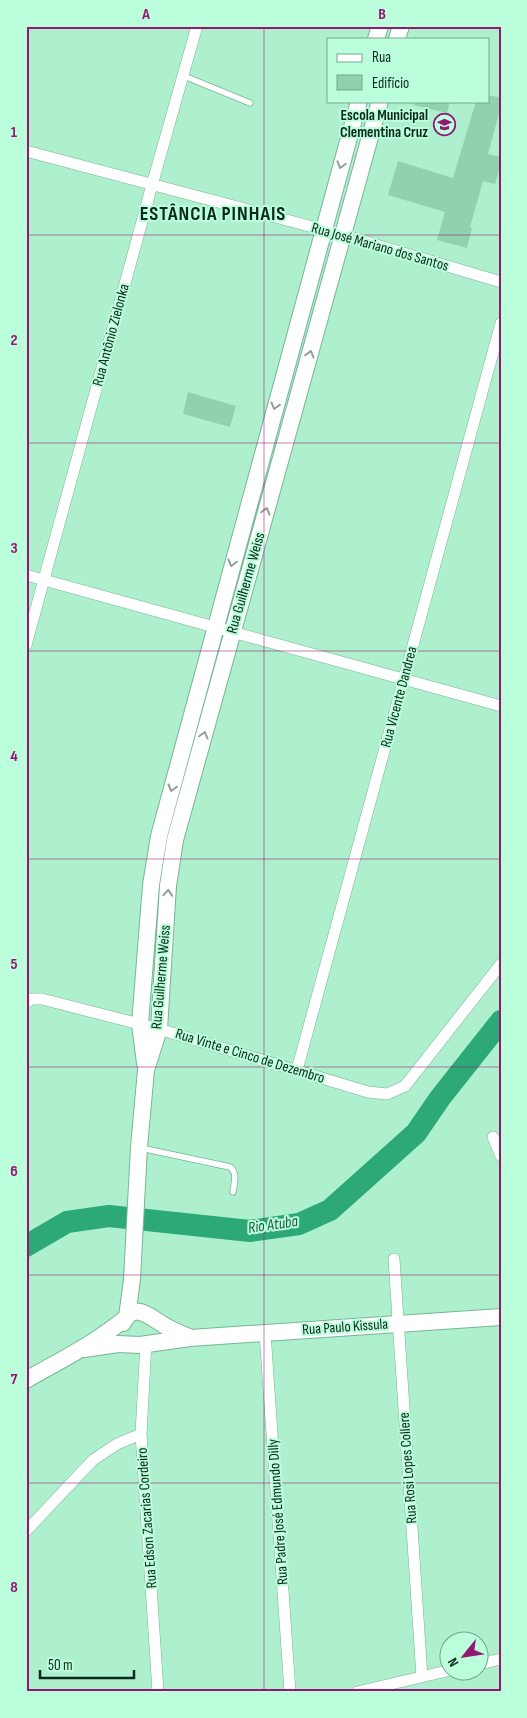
<svg xmlns="http://www.w3.org/2000/svg" width="527" height="1718" font-family="'Sofia Sans Condensed',sans-serif">
	<style>
		.lines { fill: none; stroke-linecap: round; stroke-linejoin: round }
		.river { stroke: #2da977; stroke-width: 22 }
		.building { fill: #90d1b0 }
		.lane-casing { stroke: #75b695; stroke-width: 7 }
		.street-casing { stroke: #75b695; stroke-width: 12 }
		.secondary-casing { stroke: #75b695; stroke-width: 18 }
		.lane { stroke: #fff; stroke-width: 5.5 }
		.street { stroke: #fff; stroke-width: 11 }
		.secondary { stroke: #fff; stroke-width: 16 }
		.oneway { stroke: #929e99 }
		.grid { fill: none; stroke: #931773; stroke-width: 1; stroke-opacity: 0.55 }
		.labels { text-anchor: middle; dominant-baseline: central; stroke-width: 4; stroke-linejoin: round; paint-order: stroke }
		.poi-label { font-size: 15px; font-weight: bold; fill: #0d281c; stroke: #bbfedb; text-anchor: end }
		.street-label { font-size: 15px; fill: #0d281c; stroke: #bbfedb }
		.water-label { font-size: 16px; font-style: italic; fill: #1c593f; stroke: #bbfedb }
		.district-label { font-size: 20px; font-weight: bold; letter-spacing: 1px; fill: #0d281c; stroke: #bbfedb }
		.neatline { fill: none; stroke: #931773; stroke-width: 2 }
		.grid-label { font-size: 16px; text-anchor: middle; font-weight: bold; fill: #931773 }
	</style>
	<rect width="100%" height="100%" fill="#aef0ce"/>
	<g class="lines">
		<path class="river" d="M 26,1246 L 67,1222 L 109,1216 L 250,1231 L 299,1224 L 330,1210 L 416,1133 L 440,1098 L 501,1021"/>
	</g>
	<path class="building" d="M 488,95 L 501,98 L 501,106 L 488,154 L 501,157 L 501,164 L 495,184 L 483,181 L 470,227 L 472,228 L 467,248 L 437,240 L 445,212 L 388,195 L 398,161 L 453,178 L 476,101 L 488,101 Z
		M 415,101 L 450,101 L 447,113 L 414,105 Z
		M 188,392 L 236,406 L 230,427 L 183,414 Z"/>
	<g class="lines">
		<defs>
			<path id="lane" d="M 184,76 L 250,103
				M 141,1148 L 230,1167 C 238,1173 234,1183 233,1192"/>
			<path id="street" d="M 26,151 L 343,235 L 501,282
				M 26,575 L 501,706
				M 26,645 L 152,185 L 197,26
				M 26,1002 L 32,999 L 42,999 L 159,1029 L 368,1092 L 387,1094 L 405,1086 L 501,964
				M 297,1070 L 501,323
				M 493,1137 L 501,1156
				M 394,1259 L 422,1677
				M 265,1333 L 290,1692
				M 146,1343 L 141,1434 L 158,1692
				M 26,1531 L 93,1460 L 117,1444 L 141,1434
				M 480,1664 L 501,1659
				M 357,1692 L 451,1670"/>
			<path id="secondary" d="M 376,39 L 380,26
				M 397,39 L 401,26
				M 145,1063 L 140,1024 L 151,885 L 159,836 L 359,101
				M 127,1317 L 132,1279 L 139,1147 L 146,1070 L 159,1029 L 168,886 L 175,840 L 380,101
				M 123,1323 C 134,1299 152,1319 167,1327 C 174,1331 182,1334 189,1337
				M 84,1349 L 118,1344 L 140,1345 L 190,1338 L 501,1317
				M 26,1380 C 61,1360 96,1343 127,1317"/>
		</defs>
		<use href="#lane" class="lane-casing"/>
		<use href="#street" class="street-casing"/>
		<use href="#secondary" class="secondary-casing"/>
		<use href="#lane" class="lane"/>
		<use href="#street" class="street"/>
		<use href="#secondary" class="secondary"/>
	</g>
	<defs><path id="oneway-chevron" d="M-2-3.5L2.5 0L-2 3.5" fill="none" stroke-width="1.6" stroke-linecap="round" stroke-linejoin="round" transform="scale(1.25)"/></defs>
	<g class="oneway">
		<use href="#oneway-chevron" transform="translate(341 165) rotate(106)"/>
		<use href="#oneway-chevron" transform="translate(310 354) rotate(-74)"/>
		<use href="#oneway-chevron" transform="translate(275 406) rotate(105)"/>
		<use href="#oneway-chevron" transform="translate(266 511) rotate(-74)"/>
		<use href="#oneway-chevron" transform="translate(232 563) rotate(105)"/>
		<use href="#oneway-chevron" transform="translate(204 735) rotate(-75)"/>
		<use href="#oneway-chevron" transform="translate(172 788) rotate(105)"/>
		<use href="#oneway-chevron" transform="translate(168 893) rotate(-86)"/>
	</g>
	<path class="grid" d="M 264,26 L 264,1692M 26,235 L 501,235M 26,443 L 501,443M 26,651 L 501,651M 26,859 L 501,859M 26,1067 L 501,1067M 26,1275 L 501,1275M 26,1483 L 501,1483"/>
	<defs>
		<symbol id="school-ring" viewBox="-11 -11 22 22"><circle r="9.5" fill="#bbfedb" stroke="#931773" stroke-width="1.5"/><path d="M0-5L7-2L0 1L-7-2ZM-4 1L0 2.5L4 1V4Q0 6-4 4Z" fill="#931773"/></symbol>
	</defs>
	<g fill-rule="evenodd">
		<use href="#school-ring" x="432" y="112" width="25" height="25"/>
	</g>
	<g class="labels">
		<g class="poi-label">
			<text x="428" y="115">Escola Municipal<tspan x="428" dy="17">Clementina Cruz</tspan></text>
		</g>
		<g class="street-label">
			<text transform="translate(380 247) rotate(16)">Rua José Mariano dos Santos</text>
			<text transform="translate(111 335) rotate(-75)">Rua Antônio Zielonka</text>
			<text transform="translate(246 583) rotate(-74)">Rua Guilherme Weiss</text>
			<text transform="translate(399 697) rotate(-75)">Rua Vicente Dandrea</text>
			<text transform="translate(161 977) rotate(-85)">Rua Guilherme Weiss</text>
			<text transform="translate(250 1056) rotate(17)">Rua Vinte e Cinco de Dezembro</text>
			<text transform="translate(345 1327) rotate(-4)">Rua Paulo Kissula</text>
			<text transform="translate(408 1468) rotate(-94)">Rua Rosi Lopes Collere</text>
			<text transform="translate(278 1512) rotate(-94)">Rua Padre José Edmundo Dilly</text>
			<text transform="translate(147 1518) rotate(-94)">Rua Edson Zacarias Cordeiro</text>
		</g>
		<g class="water-label">
			<text transform="translate(273 1225) rotate(-8)">Rio Atuba</text>
		</g>
		<g class="district-label">
			<text x="213" y="214">ESTÂNCIA PINHAIS</text>
		</g>
	</g>
	<rect width="527" height="1718" fill="none" stroke="#bbfedb" stroke-width="55"/>
	<rect x="327" y="38" width="162" height="65" fill="#bbfedb" stroke="#75a88f"/>
	<rect x="337" y="54" width="25" height="8" fill="#ffffff" stroke="#75a88f"/>
	<text x="372" y="62" font-size="15" fill="#0d281c">Rua</text>
	<rect x="337" y="75" width="25" height="15" fill="#90d1b0" stroke="#75a88f"/>
	<text x="372" y="88" font-size="15" fill="#0d281c">Edifício</text>
	<g transform="translate(464 1656) rotate(240)"><circle r="24" fill="#bbfedb" stroke="#75a88f"/>
	<path d="M0-4L9 19L0 12L-9 19Z" fill="#931773"/>
	<text y="-8" font-size="14" font-weight="bold" text-anchor="middle" fill="#0d281c">N</text>
	</g>
	<path d="M40 1670v8h94v-8" fill="none" stroke="#0d281c" stroke-width="2.5"/>
	<text x="48" y="1670" font-size="15" fill="#0d281c" stroke="#bbfedb" stroke-width="4" paint-order="stroke">50 m</text>
	<rect x="28" y="28" width="472" height="1662" class="neatline"/>
	<g class="grid-label">
		<text x="146" y="19">A</text>
		<text x="382" y="19">B</text>
		<text x="14" y="137">1</text>
		<text x="14" y="345">2</text>
		<text x="14" y="553">3</text>
		<text x="14" y="761">4</text>
		<text x="14" y="969">5</text>
		<text x="14" y="1176">6</text>
		<text x="14" y="1384">7</text>
		<text x="14" y="1592">8</text>
	</g>
</svg>
